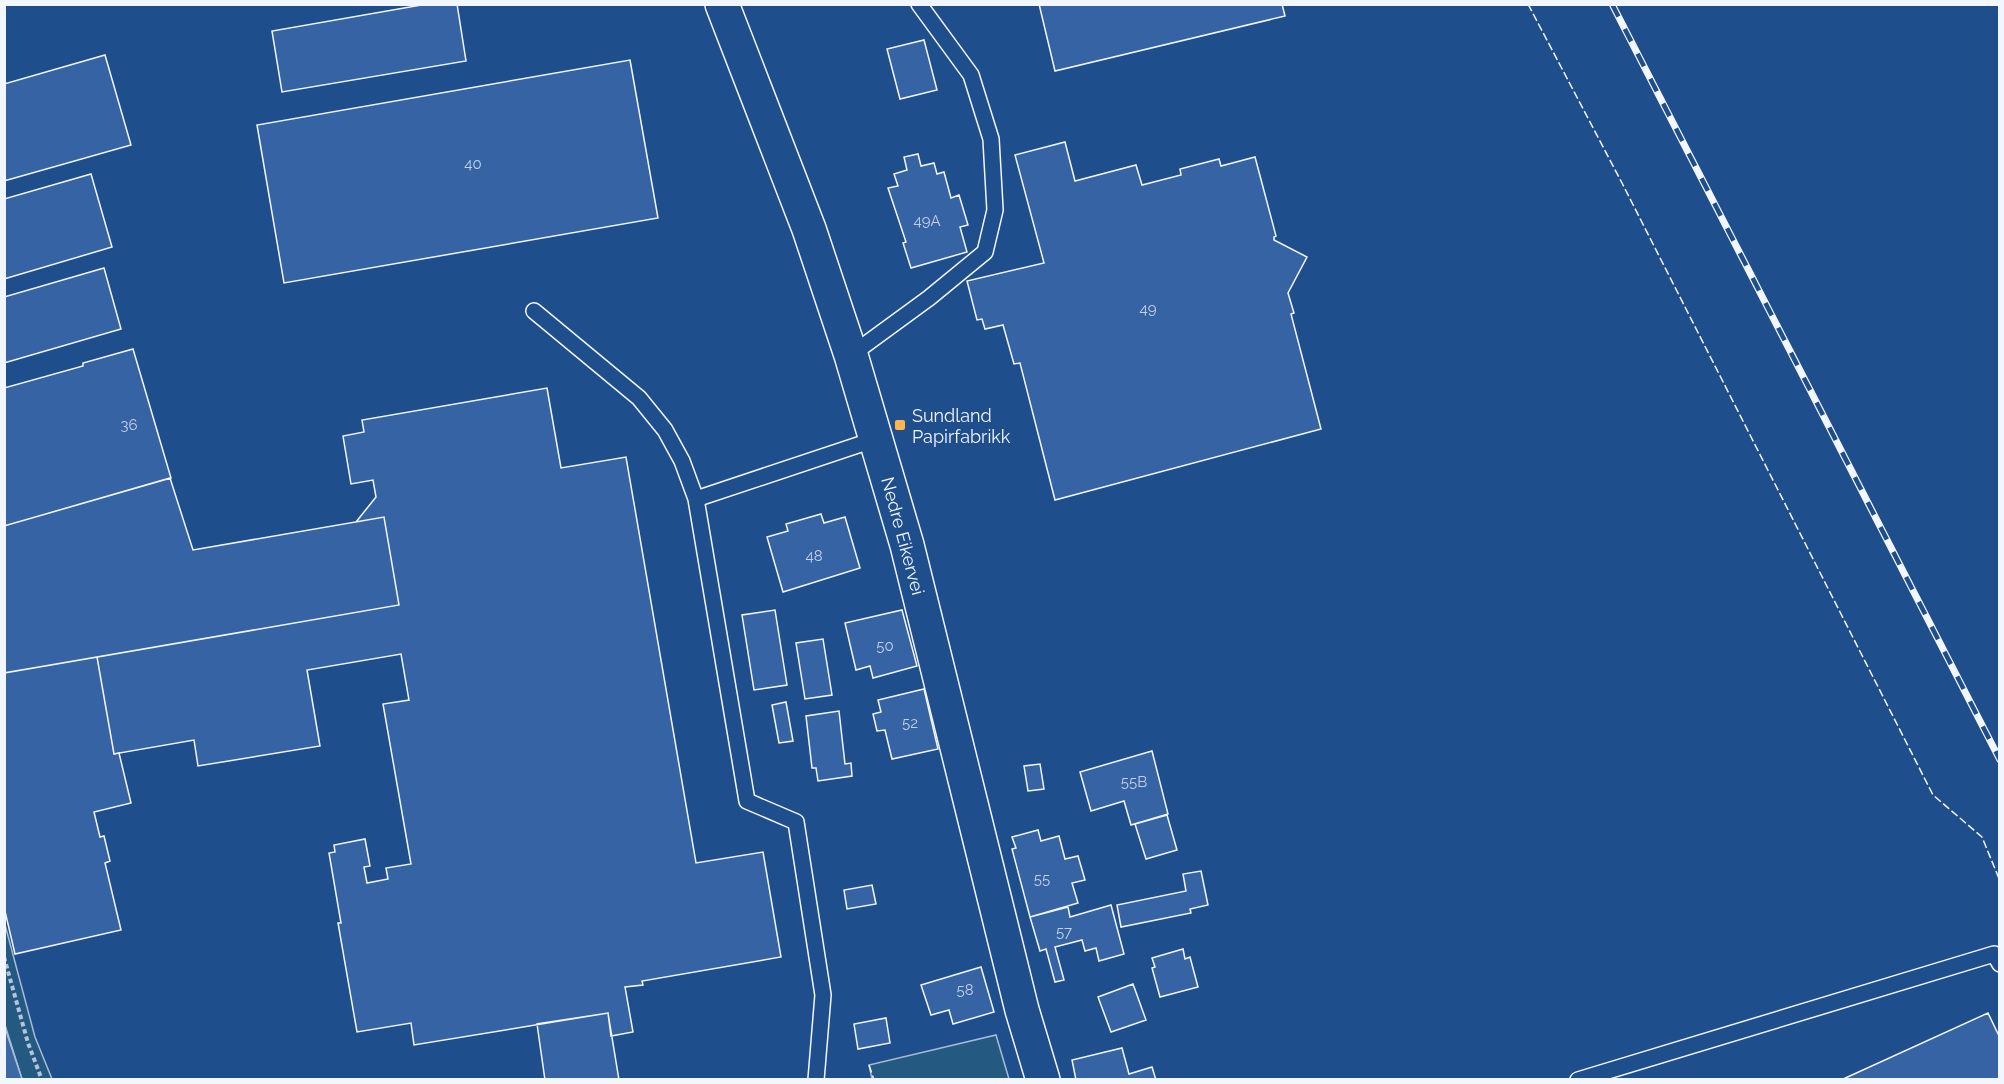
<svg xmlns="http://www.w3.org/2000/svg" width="2004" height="1084" font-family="Raleway,sans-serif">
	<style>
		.green { fill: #245a82; stroke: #a8bbd7; stroke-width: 1.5 }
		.water { fill: #3b69a3; stroke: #a8bbd7; stroke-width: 1.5 }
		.building { fill: #3563a3; stroke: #f2f6ff; stroke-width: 1.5 }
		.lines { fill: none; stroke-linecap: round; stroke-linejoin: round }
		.lane-casing { stroke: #f2f6ff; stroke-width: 18 }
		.secondary-casing { stroke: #f2f6ff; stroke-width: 36 }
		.path { stroke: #b3c4dc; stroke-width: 4; stroke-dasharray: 4.5 3; stroke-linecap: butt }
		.lane { stroke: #1f4e8c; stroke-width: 15 }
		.secondary { stroke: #1f4e8c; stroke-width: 33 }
		.rail-casing { stroke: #f2f6ff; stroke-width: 7 }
		.rail { stroke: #1f4e8c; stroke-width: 4.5; stroke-dasharray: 14; stroke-linecap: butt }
		.fence { stroke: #f2f6ff; stroke-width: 1.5; stroke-dasharray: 8 3; stroke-linecap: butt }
		.poi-dot { fill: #ffb74d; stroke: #1f4e8c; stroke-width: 2 }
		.labels { text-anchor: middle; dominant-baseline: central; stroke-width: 4.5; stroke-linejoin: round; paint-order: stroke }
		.number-label { font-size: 15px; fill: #c3d1e8 }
		.poi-label { font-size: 18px; fill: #f2f6ff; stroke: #1f4e8c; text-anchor: start }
		.street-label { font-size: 18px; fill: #f2f6ff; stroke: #1f4e8c }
	</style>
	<rect width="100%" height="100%" fill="#1f4e8c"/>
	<path class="green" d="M 4,921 L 35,1037 L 52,1079 L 22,1079 L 5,1025 Z
		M 996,1035 L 1009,1079 L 872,1079 L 869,1065 Z"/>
	<path class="water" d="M 4,1025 L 22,1079 L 5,1079 Z"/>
	<path class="building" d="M 427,4 L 457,4 L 466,61 L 282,92 L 272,31 Z
		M 1039,4 L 1282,4 L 1285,16 L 1055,71 Z
		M 924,40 L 937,90 L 900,99 L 887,49 Z
		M 105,55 L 131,145 L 4,181 L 4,84 Z
		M 630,60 L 658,218 L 284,283 L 257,125 Z
		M 1065,142 L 1075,181 L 1136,165 L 1142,185 L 1181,175 L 1180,169 L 1219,159 L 1221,166 L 1255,157 L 1276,236 L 1274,237 L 1274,240 L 1307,257 L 1288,293 L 1294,313 L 1291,314 L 1321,429 L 1055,500 L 1020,363 L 1014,364 L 1003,325 L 985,329 L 982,319 L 977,320 L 967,281 L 1044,263 L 1015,155 Z
		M 918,154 L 921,166 L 934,163 L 937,174 L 944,172 L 951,198 L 959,195 L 968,225 L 960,227 L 967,252 L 911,268 L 903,243 L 906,242 L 888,188 L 898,186 L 894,174 L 907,170 L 904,157 Z
		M 91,174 L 112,247 L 4,279 L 4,199 Z
		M 104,268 L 121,329 L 4,363 L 4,297 Z
		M 133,349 L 171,478 L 4,526 L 4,388 L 83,366 L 83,363 Z
		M 547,388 L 561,468 L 626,457 L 696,863 L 763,852 L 781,957 L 642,981 L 643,985 L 625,987 L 633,1032 L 611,1036 L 608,1013 L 414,1045 L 411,1023 L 357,1032 L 338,923 L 341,923 L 329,853 L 335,852 L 334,845 L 365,839 L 370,866 L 364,867 L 367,883 L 388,879 L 386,868 L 411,864 L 383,704 L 409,700 L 401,654 L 307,670 L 320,746 L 198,766 L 194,740 L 114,754 L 97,657 L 399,605 L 384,517 L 356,522 L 376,497 L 373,480 L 351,484 L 343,436 L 364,432 L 362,420 Z
		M 170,478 L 193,550 L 384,517 L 399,605 L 4,673 L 4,526 Z
		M 821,514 L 824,523 L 845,517 L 860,568 L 783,592 L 767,537 L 788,531 L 786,524 Z
		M 775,610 L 787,685 L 754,690 L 742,615 Z
		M 902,610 L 917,666 L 873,678 L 870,666 L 856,670 L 845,623 Z
		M 823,639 L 832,695 L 805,699 L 796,643 Z
		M 97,657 L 114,754 L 119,753 L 131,803 L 94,812 L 100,837 L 104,836 L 110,861 L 105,863 L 121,930 L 15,954 L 4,907 L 4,673 Z
		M 924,689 L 938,749 L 892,759 L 885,730 L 877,731 L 873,714 L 881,712 L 878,700 Z
		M 786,702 L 793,741 L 779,743 L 772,705 Z
		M 839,711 L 845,764 L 851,763 L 852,776 L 818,781 L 816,768 L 812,768 L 806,716 Z
		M 1152,751 L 1168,814 L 1131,825 L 1124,801 L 1091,811 L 1080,772 Z
		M 1040,764 L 1044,789 L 1028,791 L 1024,766 Z
		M 1167,815 L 1177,850 L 1146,859 L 1135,824 Z
		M 1038,830 L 1041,841 L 1059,836 L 1065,859 L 1078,856 L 1085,880 L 1072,883 L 1078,903 L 1030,917 L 1012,849 L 1016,848 L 1012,837 Z
		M 1201,871 L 1208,905 L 1190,909 L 1191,913 L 1121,927 L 1117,905 L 1186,891 L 1183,874 Z
		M 872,885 L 876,904 L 847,909 L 844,890 Z
		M 1111,905 L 1124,954 L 1099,961 L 1096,948 L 1085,951 L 1082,940 L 1055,947 L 1064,980 L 1055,982 L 1046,949 L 1040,951 L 1030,917 L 1068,907 L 1070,917 Z
		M 1183,949 L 1185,959 L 1190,957 L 1198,987 L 1160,997 L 1152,968 L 1155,967 L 1152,958 Z
		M 981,967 L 994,1012 L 953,1024 L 949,1010 L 931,1015 L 921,985 Z
		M 1133,984 L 1146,1020 L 1111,1032 L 1098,997 Z
		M 608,1013 L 619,1080 L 545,1080 L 537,1024 Z
		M 1988,1013 L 2000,1038 L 2000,1080 L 1841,1080 Z
		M 886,1018 L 890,1043 L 858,1049 L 854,1024 Z
		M 1122,1048 L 1129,1074 L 1152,1067 L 1156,1080 L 1076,1080 L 1072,1060 Z"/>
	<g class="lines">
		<defs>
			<path id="lane" d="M 534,311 L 639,398 L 665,430 L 682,461 L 696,499
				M 851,355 L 929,298 L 985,252 L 995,210 L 991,139 L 971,75 L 919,4
				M 816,1080 L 823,995 L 796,822 L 747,801 L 696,499 L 876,439
				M 1578,1080 L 1994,954 L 2000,964"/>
			<path id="secondary" d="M 722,4 L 809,229 L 851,355 L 907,545 L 1022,1010 L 1043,1080"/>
		</defs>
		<use href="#lane" class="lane-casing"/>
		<use href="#secondary" class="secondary-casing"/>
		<path class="path" d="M 4,957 L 28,1043 L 42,1080"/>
		<use href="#lane" class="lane"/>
		<use href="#secondary" class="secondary"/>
		<defs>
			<path id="rail" d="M 1612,4 L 2000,760"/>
		</defs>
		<use href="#rail" class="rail-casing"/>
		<use href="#rail" class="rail"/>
		<path class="fence" d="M 1528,4 L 1622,183 L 1933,795 L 1982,837 L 2000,881
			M 869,1065 L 874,1080"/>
	</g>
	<rect class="poi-dot" x="894" y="419" width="12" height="12" rx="3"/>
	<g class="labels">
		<g class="number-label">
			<text x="473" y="164">40</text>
			<text x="927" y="221">49A</text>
			<text x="1148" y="309">49</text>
			<text x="129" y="425">36</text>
			<text x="814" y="556">48</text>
			<text x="885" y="646">50</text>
			<text x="910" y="723">52</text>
			<text x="1134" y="782">55B</text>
			<text x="1042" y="879">55</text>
			<text x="1064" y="932">57</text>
			<text x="965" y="990">58</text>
		</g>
		<g class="poi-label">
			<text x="912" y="415">Sundland<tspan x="912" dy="21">Papirfabrikk</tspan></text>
		</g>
		<g class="street-label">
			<text transform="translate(903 536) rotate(75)">Nedre Eikervei</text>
		</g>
	</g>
	<rect width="2004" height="1084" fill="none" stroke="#f2f6ff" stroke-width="12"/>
</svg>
